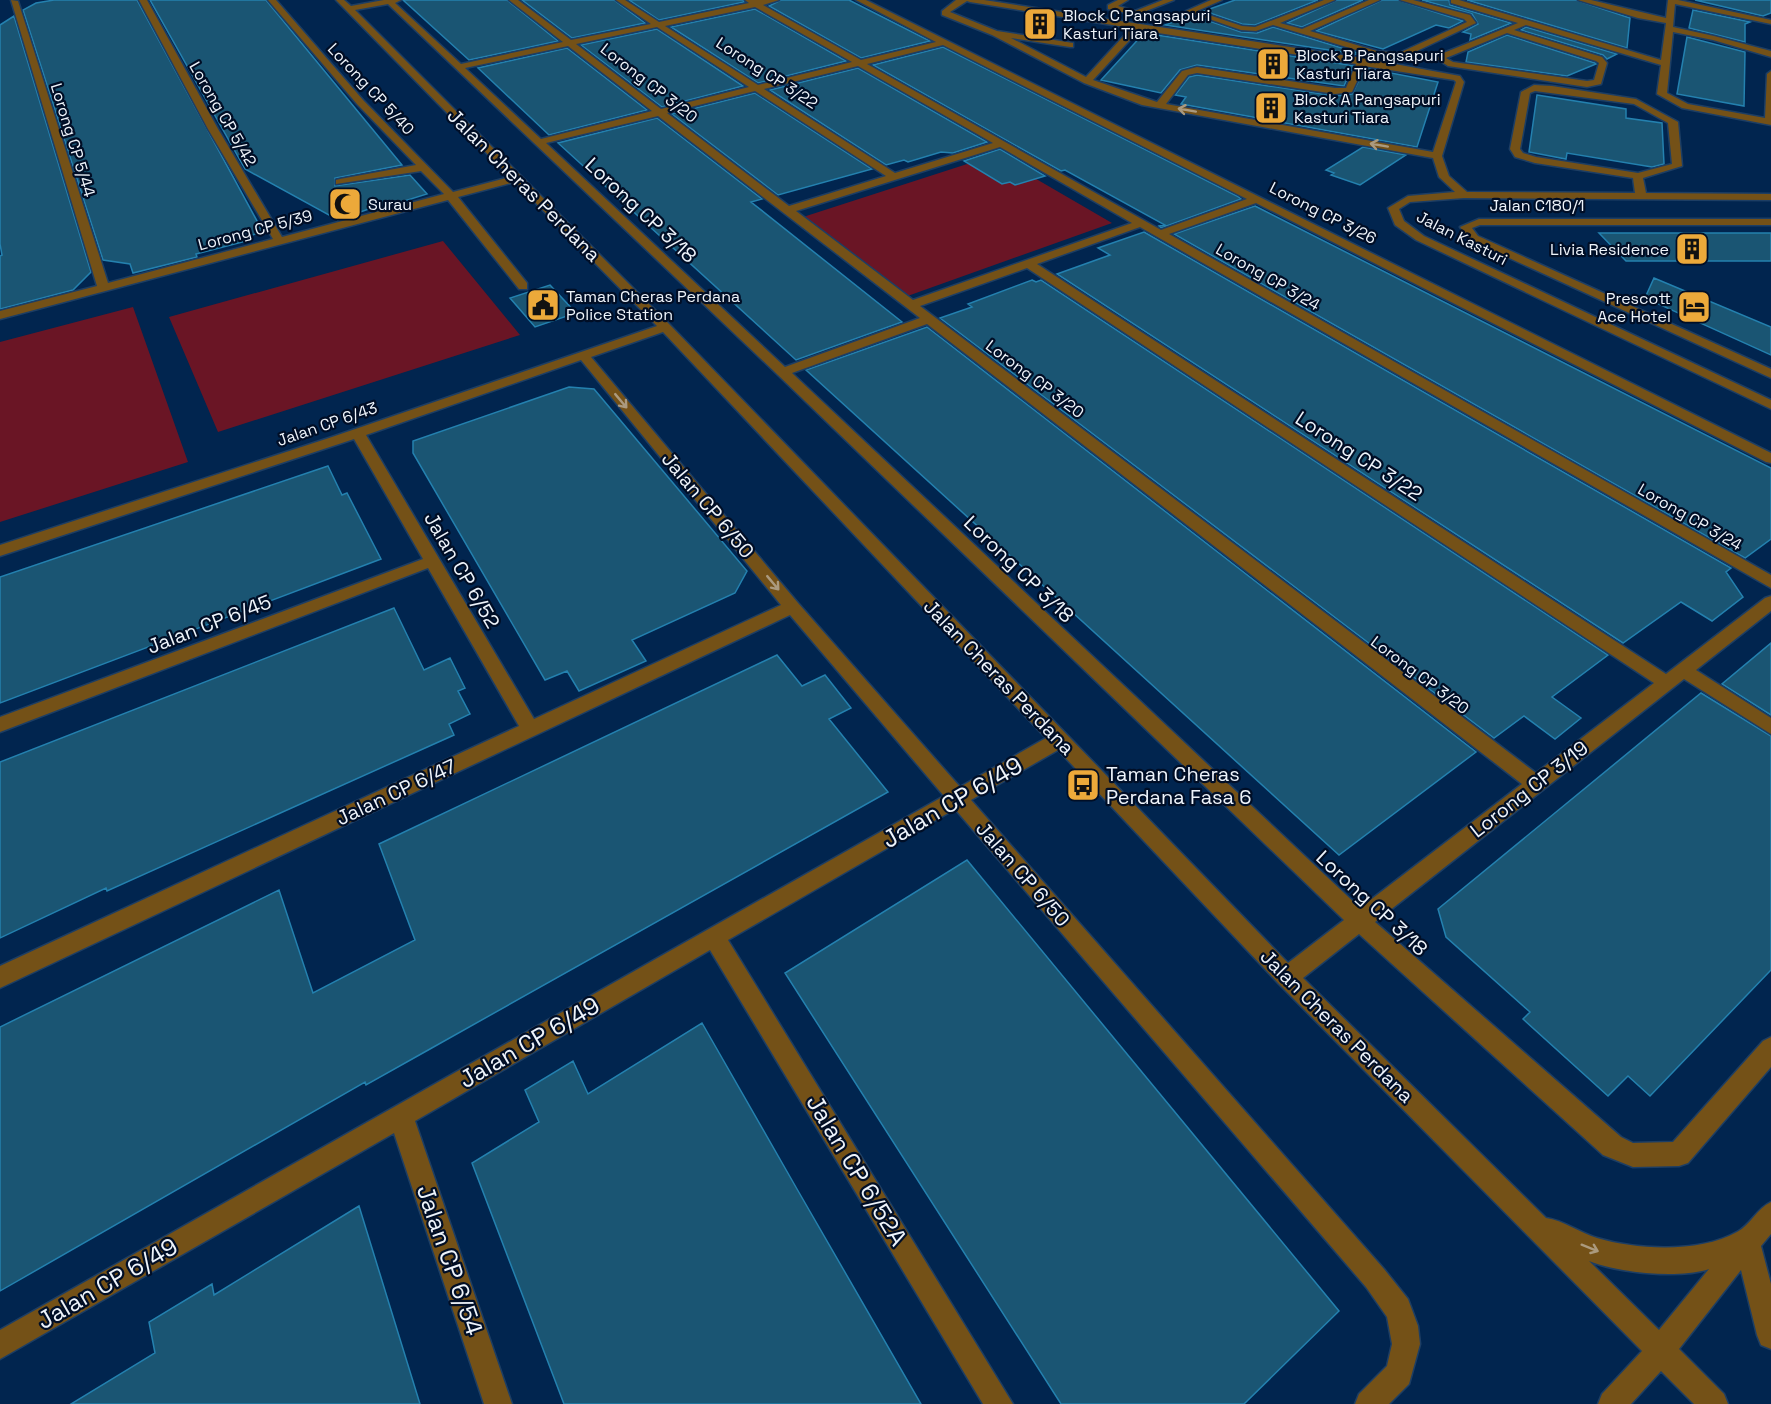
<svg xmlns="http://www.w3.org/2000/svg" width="1771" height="1404" font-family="'Space Grotesk',sans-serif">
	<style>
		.green { fill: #6a1525 }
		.building { fill: #1a5573; stroke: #2481af; stroke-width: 1.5 }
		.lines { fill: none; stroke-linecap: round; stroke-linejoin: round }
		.minor-casing { stroke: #1d3e64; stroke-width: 3 }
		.minor { fill: #745117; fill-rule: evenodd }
		.oneway { stroke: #ab9a7e }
		.labels { text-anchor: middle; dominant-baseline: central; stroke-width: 4.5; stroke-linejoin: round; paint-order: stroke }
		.far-poi-label { font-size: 16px; fill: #eef4fb; stroke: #000e26; text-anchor: start }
		.far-street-label { font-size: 16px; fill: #eef4fb; stroke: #000e26 }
		.street-label { font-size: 20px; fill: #eef4fb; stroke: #000e26 }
		.poi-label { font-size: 20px; fill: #eef4fb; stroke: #000e26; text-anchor: start }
		.near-street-label { font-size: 24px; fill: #eef4fb; stroke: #000e26 }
	</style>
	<rect width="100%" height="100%" fill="#01254f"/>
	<path class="green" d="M 995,155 L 1112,223 L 902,298 L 800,218 Z
		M 443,241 L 520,335 L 218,432 L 169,317 Z
		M 133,307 L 188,462 L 0,522 L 0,342 Z"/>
	<path class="building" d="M 54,0 L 137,0 L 263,232 L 248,236 L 250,240 L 196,254 L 197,257 L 133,273 L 130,264 L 103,260 L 23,10 L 36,3 Z
		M 150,0 L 266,0 L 402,165 L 335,178 L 335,186 L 410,175 L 427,194 L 382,208 L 377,206 L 338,220 L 245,169 Z
		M 403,0 L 507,0 L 558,41 L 469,60 Z
		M 522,0 L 614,0 L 645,23 L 572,38 Z
		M 629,0 L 743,0 L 744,2 L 659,20 Z
		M 781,0 L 849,0 L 930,41 L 861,58 L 769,6 Z
		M 1235,0 L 1318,0 L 1255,25 L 1242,24 L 1204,11 Z
		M 1337,0 L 1363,0 L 1302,27 L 1287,23 Z
		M 1382,0 L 1398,0 L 1463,21 L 1449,28 L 1436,25 L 1383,49 L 1316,31 Z
		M 1422,0 L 1449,0 L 1450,5 L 1511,23 L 1470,40 L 1471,34 L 1463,32 L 1478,24 L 1472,14 Z
		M 1467,0 L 1576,0 L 1630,18 L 1627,48 Z
		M 1695,0 L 1771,0 L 1771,13 L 1763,16 Z
		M 755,9 L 846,61 L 758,83 L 671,27 Z
		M 1693,10 L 1750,22 L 1745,24 L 1745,42 L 1689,28 Z
		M 1192,15 L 1241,32 L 1257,33 L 1273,27 L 1368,56 L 1165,25 Z
		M 14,16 L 91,272 L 73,290 L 0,309 L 0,256 L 2,255 L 0,244 L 0,25 Z
		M 1526,27 L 1617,54 L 1607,59 L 1603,55 L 1521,30 Z
		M 657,29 L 743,86 L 662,107 L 581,45 Z
		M 1144,33 L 1349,65 L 1353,66 L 1344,86 L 1197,65 L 1180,70 L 1161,93 L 1101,80 Z
		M 1507,35 L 1595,63 L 1596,64 L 1567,76 L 1466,62 L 1468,52 Z
		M 1687,37 L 1745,52 L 1744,106 L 1677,94 Z
		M 943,47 L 1237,196 L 1241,199 L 1161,228 L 1159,226 L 1165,225 L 1065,170 L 1061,171 L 873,65 Z
		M 567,48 L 647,110 L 549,135 L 478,68 Z
		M 858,68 L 987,142 L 953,153 L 941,152 L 908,162 L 904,160 L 886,165 L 770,90 Z
		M 1365,68 L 1438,82 L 1417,147 L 1181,104 L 1186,97 L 1175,95 L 1189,77 L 1197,75 L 1335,96 L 1352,94 Z
		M 755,93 L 872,169 L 778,195 L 672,114 Z
		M 1537,95 L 1626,109 L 1626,118 L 1662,123 L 1664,164 L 1652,167 L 1567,153 L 1566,159 L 1529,152 Z
		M 657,118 L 762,199 L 751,202 L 902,322 L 796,360 L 558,143 Z
		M 1363,147 L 1406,155 L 1360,185 L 1331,175 L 1334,173 L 1326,170 Z
		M 1000,149 L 1045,176 L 1015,185 L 1010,182 L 1002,184 L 964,161 Z
		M 1255,206 L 1771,468 L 1771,539 L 1745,558 L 1174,234 Z
		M 1144,232 L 1731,568 L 1726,572 L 1743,597 L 1712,621 L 1681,602 L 1623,643 L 1057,274 L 1110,255 L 1098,248 Z
		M 1599,233 L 1771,233 L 1771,261 L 1626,261 Z
		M 1654,278 L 1771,327 L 1771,355 L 1645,298 Z
		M 1032,280 L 1036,282 L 1041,280 L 1608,655 L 1552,697 L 1581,718 L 1555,739 L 1524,716 L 1494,738 L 940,318 L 972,307 L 968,304 Z
		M 550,285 L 576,313 L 535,327 L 510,298 Z
		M 927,327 L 1476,752 L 1339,855 L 806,370 Z
		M 569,387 L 594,389 L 747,571 L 735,593 L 632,640 L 646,661 L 579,691 L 567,671 L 545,680 L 413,453 L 413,441 Z
		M 328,466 L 342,495 L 347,493 L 381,559 L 0,703 L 0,577 Z
		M 394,608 L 424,670 L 450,658 L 465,688 L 458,691 L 470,714 L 449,724 L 454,735 L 107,891 L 106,888 L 0,938 L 0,762 Z
		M 1771,643 L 1771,715 L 1722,684 Z
		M 777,655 L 802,686 L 825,675 L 851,708 L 829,719 L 888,792 L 430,1049 L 366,1085 L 365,1082 L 0,1291 L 0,1027 L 279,890 L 313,993 L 415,940 L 379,844 Z
		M 1701,693 L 1771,736 L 1771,970 L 1650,1096 L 1628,1076 L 1608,1096 L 1523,1019 L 1530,1012 L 1446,937 L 1438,909 Z
		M 967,860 L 1339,1311 L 1244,1404 L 1061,1404 L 785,973 Z
		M 702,1023 L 797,1189 L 921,1404 L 564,1404 L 472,1163 L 539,1122 L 525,1090 L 573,1061 L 588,1094 Z
		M 359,1206 L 420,1404 L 71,1404 L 155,1353 L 149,1322 L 212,1284 L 214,1295 Z"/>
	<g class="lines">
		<defs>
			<path id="minor" d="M 11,0 L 18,1 L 108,283 L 273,239 L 208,129 L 139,0 L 147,0 L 218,129 L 282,237 L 444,194 L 421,171 L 336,184 L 336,180 L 340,179 L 416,165 L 357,104 L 268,0 L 276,0 L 363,100 L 453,192 L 510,177 L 336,0 L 344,0 L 351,6 L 384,0 L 401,0 L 395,3 L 461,64 L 563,42 L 509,0 L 518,0 L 571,40 L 651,24 L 616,0 L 625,0 L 659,22 L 749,3 L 745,0 L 779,0 L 763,5 L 861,60 L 936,42 L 856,0 L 866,0 L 1771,453 L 1771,463 L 1766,462 L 1256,203 L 1169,234 L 1771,575 L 1771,588 L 1140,227 L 1037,264 L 1666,674 L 1765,598 L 1771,596 L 1771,611 L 1696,670 L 1771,718 L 1771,734 L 1684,679 L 1375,922 L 1621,1137 L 1633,1143 L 1673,1142 L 1763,1041 L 1771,1037 L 1771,1067 L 1688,1163 L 1679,1166 L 1633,1167 L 1603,1155 L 1359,934 L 1303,978 L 1546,1218 C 1563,1220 1580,1233 1597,1238 C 1637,1250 1700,1253 1737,1232 C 1751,1225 1756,1209 1771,1202 L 1771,1234 L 1761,1246 L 1771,1284 L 1771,1349 L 1761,1345 L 1757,1335 L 1741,1270 L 1679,1349 L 1724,1394 L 1728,1404 L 1694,1404 L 1661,1371 L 1631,1404 L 1598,1404 L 1602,1394 L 1642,1351 L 1279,984 L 1058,750 L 971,800 L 1384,1269 L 1408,1299 L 1418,1326 L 1420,1344 L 1409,1384 L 1389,1404 L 1355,1404 L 1359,1394 L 1387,1366 L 1392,1344 L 1387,1317 L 1366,1287 L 955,809 L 728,940 L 1013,1404 L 983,1404 L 710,950 L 415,1121 L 512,1404 L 484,1404 L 394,1133 L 0,1359 L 0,1330 L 944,796 L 790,615 L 0,988 L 0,966 L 519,726 L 428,568 L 0,732 L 0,717 L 423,559 L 354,439 L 0,556 L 0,545 L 329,438 L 657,326 L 515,182 L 458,197 L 527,283 L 527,289 L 519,289 L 448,200 L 0,319 L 0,311 L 97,286 ZM 388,4 L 778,375 L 1344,920 L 1288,963 L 669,324 L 355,10 ZM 755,7 L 852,62 L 758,85 L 665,26 ZM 657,27 L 749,87 L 661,109 L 576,44 ZM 943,45 L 1247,199 L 1161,230 L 867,64 ZM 568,46 L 652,111 L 541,139 L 465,68 ZM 858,66 L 993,143 L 895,173 L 764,89 ZM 755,91 L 886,176 L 789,206 L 667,113 ZM 658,116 L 920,318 L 785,367 L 546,143 ZM 1000,147 L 1132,223 L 913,300 L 796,211 ZM 1027,268 L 1654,683 L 1536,773 L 920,306 ZM 927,324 L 1522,784 L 1360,908 L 792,373 ZM 663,332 L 1046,738 L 960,787 L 798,603 L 591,357 ZM 581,360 L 781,605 L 534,719 L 366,435 ZM 1589,1261 C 1619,1273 1679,1279 1709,1269 L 1659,1330 Z
				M 956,0 L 984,0 L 1362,58 L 1460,76 L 1464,82 L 1442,156 L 1449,176 L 1467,192 L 1635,193 L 1633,178 L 1535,163 L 1515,157 L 1510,149 L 1521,92 L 1534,85 L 1552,86 L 1636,99 L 1678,122 L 1682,166 L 1643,178 L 1646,193 L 1771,194 L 1771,200 L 1464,198 L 1410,202 L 1399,209 L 1404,221 L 1424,236 L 1771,400 L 1771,409 L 1416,240 L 1395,225 L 1388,208 L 1408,196 L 1455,192 L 1439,177 L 1433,158 L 1142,105 L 1084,83 L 992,35 L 942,15 L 942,11 ZM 967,1 L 970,2 L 1131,28 L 1086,77 L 1011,38 L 1070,47 L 1073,47 L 1073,43 L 997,31 L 950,12 ZM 1139,30 L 1356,64 L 1346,88 L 1335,88 L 1197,67 L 1182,71 L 1157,102 L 1093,80 ZM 1364,66 L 1454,80 L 1456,82 L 1433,152 L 1166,104 L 1188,75 L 1197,73 L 1335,94 L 1352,92 ZM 1535,91 L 1634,104 L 1668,123 L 1672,164 L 1638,173 L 1536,157 L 1523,153 L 1520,149 L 1530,93 Z
				M 1118,0 L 1128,0 L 1118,6 L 1135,11 L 1163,0 L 1174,0 L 1136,15 L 1108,9 L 1108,5 Z
				M 1211,0 L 1222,0 L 1197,11 L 1242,26 L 1255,27 L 1324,0 L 1335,0 L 1280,23 L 1302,29 L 1369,0 L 1380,0 L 1310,31 L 1377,51 L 1399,53 L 1467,22 L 1464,19 L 1400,0 L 1413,0 L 1470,15 L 1476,23 L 1400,59 L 1373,55 L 1273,25 L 1256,31 L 1241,30 L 1186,11 Z
				M 1451,0 L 1459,0 L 1661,60 L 1666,23 L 1638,18 L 1578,0 L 1591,0 L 1666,18 L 1668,0 L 1678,0 L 1771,20 L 1771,24 L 1675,4 L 1673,27 L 1714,36 L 1771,51 L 1771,57 L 1713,40 L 1673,32 L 1667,93 L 1688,104 L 1765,118 L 1767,74 L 1771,71 L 1771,125 L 1682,108 L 1657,94 L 1661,65 L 1526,25 L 1514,30 L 1602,57 L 1607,63 L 1601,84 L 1587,87 L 1448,66 L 1437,59 L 1441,54 L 1518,23 L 1451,3 ZM 1507,33 L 1596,61 L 1599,63 L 1594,80 L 1587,81 L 1453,62 L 1446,58 Z
				M 1479,219 L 1771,219 L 1771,225 L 1480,225 L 1472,228 L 1478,236 L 1771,369 L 1771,378 L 1470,240 L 1460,227 Z"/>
		</defs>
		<use href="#minor" class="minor-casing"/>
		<use href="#minor" class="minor"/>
	</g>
	<defs><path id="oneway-shaft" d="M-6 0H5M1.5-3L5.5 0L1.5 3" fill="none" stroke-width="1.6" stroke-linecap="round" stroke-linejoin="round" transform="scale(1.5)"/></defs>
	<g class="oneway">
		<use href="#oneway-shaft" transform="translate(1187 110) rotate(-170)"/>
		<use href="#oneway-shaft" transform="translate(1379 145) rotate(-170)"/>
		<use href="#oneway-shaft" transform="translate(621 401) rotate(50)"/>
		<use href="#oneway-shaft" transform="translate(773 583) rotate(50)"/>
		<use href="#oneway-shaft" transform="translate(1590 1248) rotate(22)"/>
	</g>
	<defs>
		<symbol id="building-square" viewBox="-11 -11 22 22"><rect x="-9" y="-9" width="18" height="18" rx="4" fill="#eca93a" stroke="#000e26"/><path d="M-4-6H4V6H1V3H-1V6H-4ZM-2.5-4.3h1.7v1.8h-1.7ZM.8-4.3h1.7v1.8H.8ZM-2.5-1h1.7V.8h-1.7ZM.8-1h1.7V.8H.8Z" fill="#111"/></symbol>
		<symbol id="mosque-square" viewBox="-11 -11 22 22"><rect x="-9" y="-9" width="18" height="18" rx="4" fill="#eca93a" stroke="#000e26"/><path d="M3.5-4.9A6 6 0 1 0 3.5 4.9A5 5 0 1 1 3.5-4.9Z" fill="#111"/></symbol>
		<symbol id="civic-square" viewBox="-11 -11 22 22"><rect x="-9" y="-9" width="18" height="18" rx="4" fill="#eca93a" stroke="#000e26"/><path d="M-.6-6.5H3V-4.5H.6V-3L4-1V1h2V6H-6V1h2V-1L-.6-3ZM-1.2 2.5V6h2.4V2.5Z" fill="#111"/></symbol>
		<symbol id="hotel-square" viewBox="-11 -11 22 22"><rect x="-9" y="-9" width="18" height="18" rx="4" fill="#eca93a" stroke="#000e26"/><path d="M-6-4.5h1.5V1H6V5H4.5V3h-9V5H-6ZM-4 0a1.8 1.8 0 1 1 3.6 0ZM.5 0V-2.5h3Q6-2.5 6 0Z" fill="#111"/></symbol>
		<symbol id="bus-square" viewBox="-11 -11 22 22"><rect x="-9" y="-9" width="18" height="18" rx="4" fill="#eca93a" stroke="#000e26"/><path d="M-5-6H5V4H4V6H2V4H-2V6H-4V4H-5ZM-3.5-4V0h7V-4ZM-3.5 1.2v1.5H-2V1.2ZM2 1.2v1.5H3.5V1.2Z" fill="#111"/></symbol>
	</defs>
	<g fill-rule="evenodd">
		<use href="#building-square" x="1021" y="5" width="38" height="38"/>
		<use href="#building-square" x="1254" y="45" width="38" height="38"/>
		<use href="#building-square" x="1252" y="89" width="38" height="38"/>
		<use href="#mosque-square" x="326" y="185" width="38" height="38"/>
		<use href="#building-square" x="1673" y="230" width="38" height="38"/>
		<use href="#civic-square" x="524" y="286" width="38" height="38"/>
		<use href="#hotel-square" x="1675" y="288" width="38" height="38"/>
		<use href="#bus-square" x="1064" y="766" width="38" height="38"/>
	</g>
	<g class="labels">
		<g class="far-poi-label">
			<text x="1063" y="15">Block C Pangsapuri<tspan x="1063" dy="18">Kasturi Tiara</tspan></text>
			<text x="1296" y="55">Block B Pangsapuri<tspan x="1296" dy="18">Kasturi Tiara</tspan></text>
			<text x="1294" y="99">Block A Pangsapuri<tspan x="1294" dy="18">Kasturi Tiara</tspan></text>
			<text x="368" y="204">Surau</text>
			<text x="1669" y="249" text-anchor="end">Livia Residence</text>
			<text x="566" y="296">Taman Cheras Perdana<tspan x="566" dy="18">Police Station</tspan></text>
			<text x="1671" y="298" text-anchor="end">Prescott<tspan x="1671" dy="18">Ace Hotel</tspan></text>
		</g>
		<g class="far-street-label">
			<text transform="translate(767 73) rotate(33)">Lorong CP 3/22</text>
			<text transform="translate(649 83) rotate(38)">Lorong CP 3/20</text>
			<text transform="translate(371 89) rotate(47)">Lorong CP 5/40</text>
			<text transform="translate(223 114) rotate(60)">Lorong CP 5/42</text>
			<text transform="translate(73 140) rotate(73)">Lorong CP 5/44</text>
			<text x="1537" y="205">Jalan C180/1</text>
			<text transform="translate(1323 213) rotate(27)">Lorong CP 3/26</text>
			<text transform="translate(255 230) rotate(-15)">Lorong CP 5/39</text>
			<text transform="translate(1462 238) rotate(27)">Jalan Kasturi</text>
			<text transform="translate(1268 277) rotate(30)">Lorong CP 3/24</text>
			<text transform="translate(1035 379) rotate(37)">Lorong CP 3/20</text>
			<text transform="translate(327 424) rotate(-19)">Jalan CP 6/43</text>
			<text transform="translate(1690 517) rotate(30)">Lorong CP 3/24</text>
			<text transform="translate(1420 675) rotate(37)">Lorong CP 3/20</text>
		</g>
		<g class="street-label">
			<text transform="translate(524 185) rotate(45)">Jalan Cheras Perdana</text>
			<text transform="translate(641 210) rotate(43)">Lorong CP 3/18</text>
			<text transform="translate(1359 456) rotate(33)">Lorong CP 3/22</text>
			<text transform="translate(708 505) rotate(50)">Jalan CP 6/50</text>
			<text transform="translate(1019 569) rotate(44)">Lorong CP 3/18</text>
			<text transform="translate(462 570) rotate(60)">Jalan CP 6/52</text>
			<text transform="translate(209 624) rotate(-21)">Jalan CP 6/45</text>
			<text transform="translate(999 677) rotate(46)">Jalan Cheras Perdana</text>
			<text transform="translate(1529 789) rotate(-38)">Lorong CP 3/19</text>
			<text transform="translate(396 792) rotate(-25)">Jalan CP 6/47</text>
			<text transform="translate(1023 874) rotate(49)">Jalan CP 6/50</text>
			<text transform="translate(1372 903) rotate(43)">Lorong CP 3/18</text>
			<text transform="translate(1337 1026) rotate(45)">Jalan Cheras Perdana</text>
		</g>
		<g class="poi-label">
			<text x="1106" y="774">Taman Cheras<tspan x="1106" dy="23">Perdana Fasa 6</tspan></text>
		</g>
		<g class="near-street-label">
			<text transform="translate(952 802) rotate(-30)">Jalan CP 6/49</text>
			<text transform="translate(529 1042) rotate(-30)">Jalan CP 6/49</text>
			<text transform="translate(857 1170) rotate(59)">Jalan CP 6/52A</text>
			<text transform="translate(450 1260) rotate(71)">Jalan CP 6/54</text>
			<text transform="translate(107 1283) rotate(-30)">Jalan CP 6/49</text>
		</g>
	</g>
</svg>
